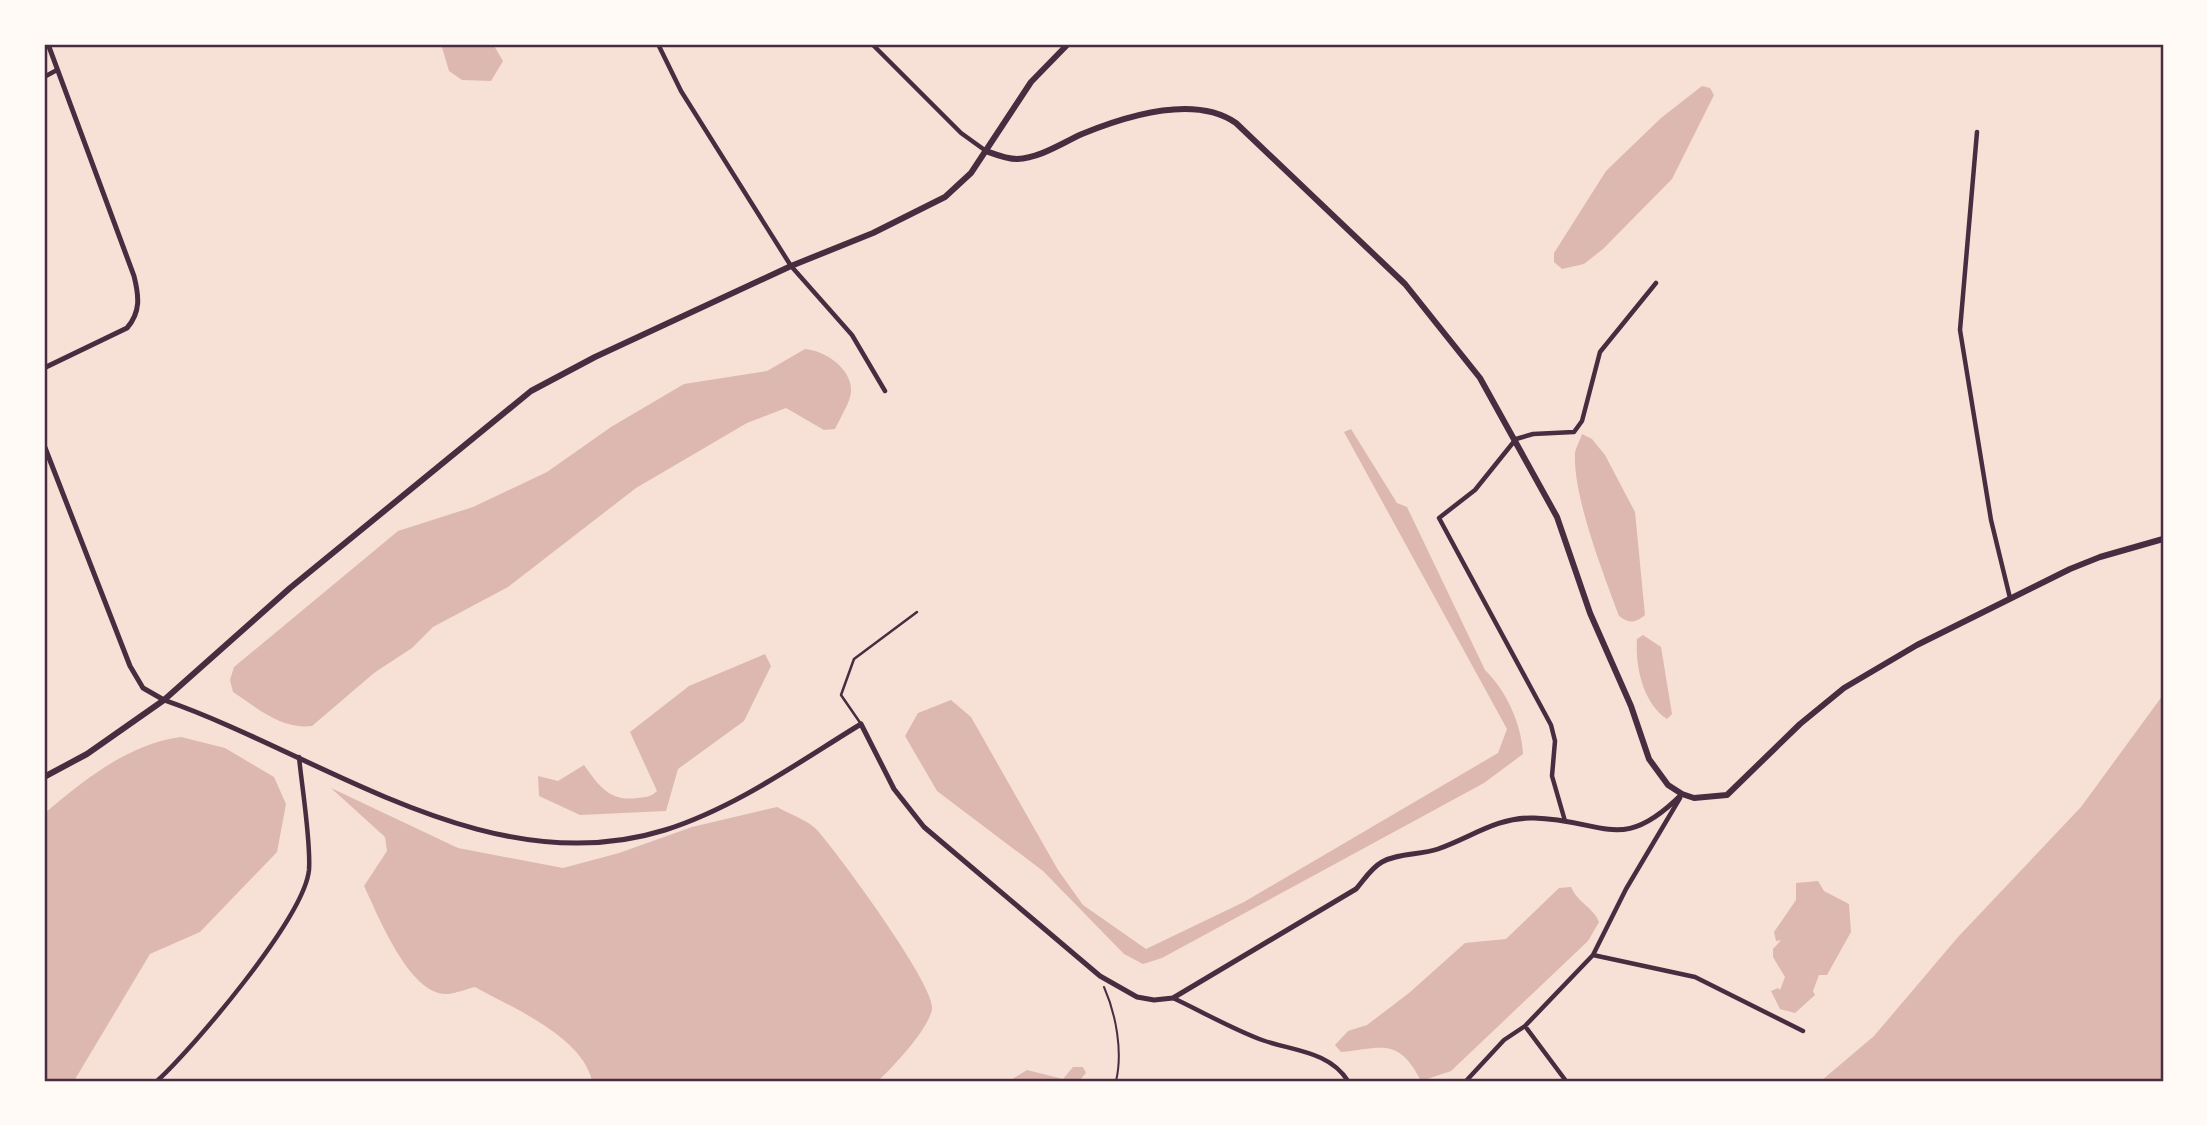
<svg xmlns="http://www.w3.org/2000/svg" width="2207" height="1125" font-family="'Noto Sans',sans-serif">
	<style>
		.water { fill: #dcb8b0 }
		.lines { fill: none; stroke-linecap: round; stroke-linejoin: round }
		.path { stroke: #4a2c40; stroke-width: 2 }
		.service { stroke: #4a2c40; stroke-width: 2.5 }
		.minor { stroke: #4a2c40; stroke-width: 4.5 }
		.tertiary { stroke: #4a2c40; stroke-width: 5 }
		.secondary { stroke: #4a2c40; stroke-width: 6 }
		.neatline { fill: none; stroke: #4a2c40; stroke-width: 2.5 }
	</style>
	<rect width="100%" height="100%" fill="#f7e1d7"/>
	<path class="water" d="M 441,44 L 493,44 L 503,61 L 491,81 L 462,80 L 449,71 Z
		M 1702,86 L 1710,88 L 1714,95 L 1672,179 L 1603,249 L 1584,264 L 1562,269 L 1554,262 L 1554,253 L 1606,171 L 1661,118 Z
		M 805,349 C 824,350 853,369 851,392 C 850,403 840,418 835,429 L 824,430 L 786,408 L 747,423 L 636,488 L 508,587 L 433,627 L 412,648 L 374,673 L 312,726 C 282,730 257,708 233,692 L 230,680 L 234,667 L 398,531 L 473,507 L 547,472 L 611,427 L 684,384 L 767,371 Z
		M 1351,429 L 1397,503 L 1407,507 L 1485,670 C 1506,690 1522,725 1523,754 L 1484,783 L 1162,958 L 1143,964 L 1124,954 L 1043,871 L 937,791 L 905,736 L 918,713 L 951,700 L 971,717 L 1058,870 L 1083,905 L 1146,949 L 1244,902 L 1498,753 L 1507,729 L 1344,432 Z
		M 1582,434 L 1592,439 L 1605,455 L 1635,512 L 1645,615 C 1635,623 1630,624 1619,616 C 1604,575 1573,497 1575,454 C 1575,448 1580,441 1582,434 Z
		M 1643,635 L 1661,647 L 1672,714 L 1667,719 C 1643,703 1635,666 1637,639 Z
		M 765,654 L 771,666 L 744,721 L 678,769 L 666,811 L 580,815 L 539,796 L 538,776 L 558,781 L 584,765 C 599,786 610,802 637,798 C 646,797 651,797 657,791 L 630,732 L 689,686 Z
		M 2163,695 L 2163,1081 L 1821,1081 L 1874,1036 L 1958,937 L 2081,807 Z
		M 181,737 L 225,748 L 274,777 L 286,804 L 277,852 L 200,932 L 150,954 L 74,1081 L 44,1081 L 44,814 C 82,781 130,743 181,737 Z
		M 331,788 L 458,848 L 563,868 L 619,853 L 692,827 L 777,807 C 789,814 808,820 818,831 C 838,854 936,986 932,1009 C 929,1029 892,1068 878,1081 L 592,1081 C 583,1037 511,1007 475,987 C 467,989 457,993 448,994 C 410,997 378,915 364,886 L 387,851 L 385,837 Z
		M 1818,881 L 1824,891 L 1849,904 L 1851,932 L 1827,975 L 1819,975 L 1813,991 L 1815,995 L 1795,1013 L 1780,1009 L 1771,991 L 1778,988 L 1780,990 L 1785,977 L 1773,957 L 1773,949 L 1781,940 L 1776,941 L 1774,932 L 1796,900 L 1796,883 Z
		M 1571,887 C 1578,903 1593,907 1599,922 L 1588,941 L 1451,1071 L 1421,1081 C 1399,1038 1384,1047 1341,1052 L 1335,1045 L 1348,1031 L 1367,1025 L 1409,993 L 1465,943 L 1506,939 L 1559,888 Z
		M 1073,1067 L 1083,1067 L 1086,1073 L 1079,1081 L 1009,1081 L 1027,1070 L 1063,1079 Z"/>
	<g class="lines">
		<path class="path" d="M 1104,987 C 1116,1014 1123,1052 1116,1081"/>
		<path class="service" d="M 861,724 L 841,695 L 854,659 L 917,612"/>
		<path class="minor" d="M 658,44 L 681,91 L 791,266 L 852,335 L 885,391
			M 872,44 L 961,133 L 986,151
			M 44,77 L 57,70
			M 1977,132 L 1960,330 L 1991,520 L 2010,598
			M 1565,821 L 1552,776 L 1555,741 L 1551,725 L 1439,518 L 1475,490 L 1516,439 L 1533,434 L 1574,432 L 1582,421 L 1600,352 L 1656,283
			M 1593,955 L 1695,977 L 1803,1031
			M 1173,998 C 1203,1012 1232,1029 1262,1040 C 1293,1051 1329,1051 1348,1081
			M 1525,1026 L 1566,1081
			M 157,1081 C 194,1047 304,918 309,870 C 311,841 302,788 299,757
			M 1466,1081 L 1504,1040 L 1525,1026 L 1593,955 L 1626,889 L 1680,798"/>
		<path class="tertiary" d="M 44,368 L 127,328 C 141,312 139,296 134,276 L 48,44
			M 44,445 L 130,666 L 143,688 L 164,700 C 322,755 490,885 665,830 C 735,808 799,762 861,724 L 894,789 L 924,827 L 1100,976 L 1137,997 L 1154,1000 L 1173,998 L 1356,889 C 1364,880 1371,868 1382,862 C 1398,853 1420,855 1438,849 C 1472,837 1497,817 1534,818 C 1605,820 1621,855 1682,794"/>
		<path class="secondary" d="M 986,151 C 997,155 1006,159 1017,159 C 1040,158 1062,143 1082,134 C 1126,116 1194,94 1236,123 L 1405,284 L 1480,378 L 1557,517 L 1590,613 L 1631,706 L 1649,759 L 1668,785 L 1682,794 L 1694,798 L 1727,795 L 1800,724 L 1844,688 L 1917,645 L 2070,569 L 2100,557 L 2163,539
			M 44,777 L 87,754 L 164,700 L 290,588 L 531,391 L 595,357 L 791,266 L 873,233 L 945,197 L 971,173 L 1031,82 L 1068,44"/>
	</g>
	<rect width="2207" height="1125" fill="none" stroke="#fffaf5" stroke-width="91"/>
	<rect x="46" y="46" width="2116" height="1034" class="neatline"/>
</svg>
